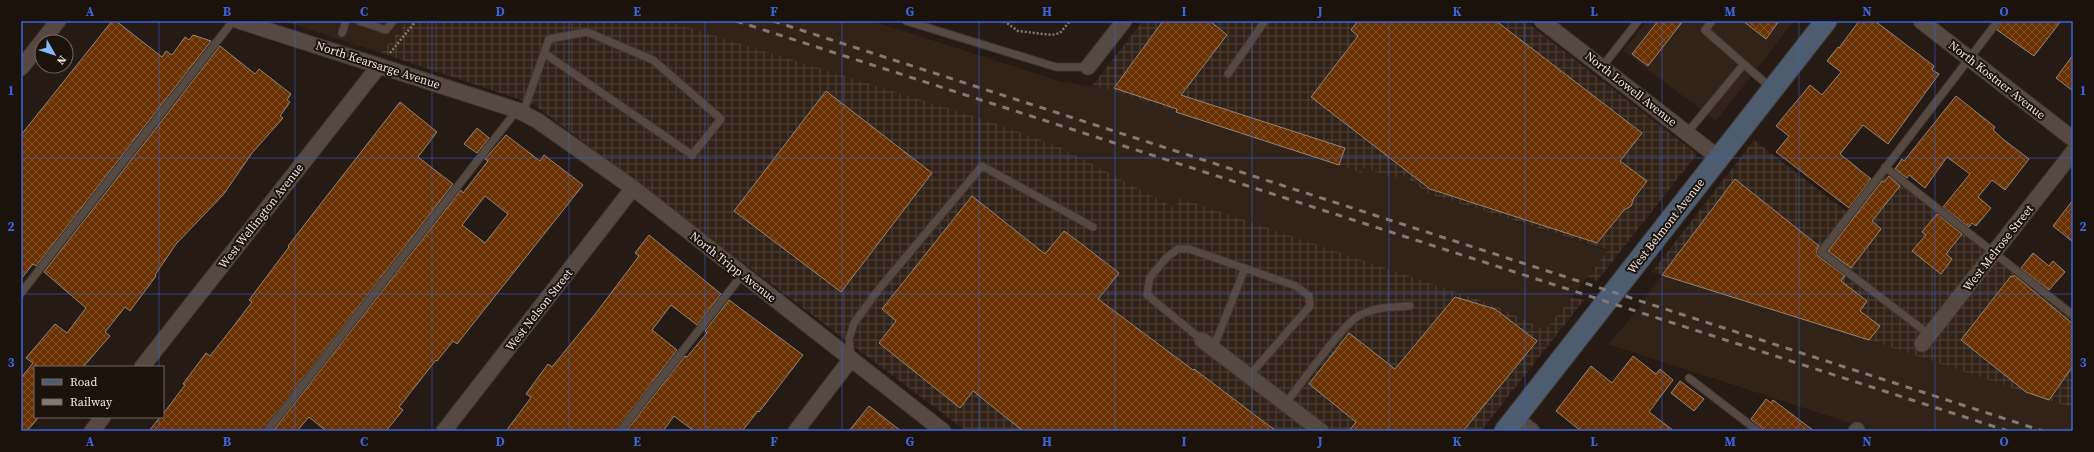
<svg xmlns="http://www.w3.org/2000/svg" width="2094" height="452" font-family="'Source Serif 4',serif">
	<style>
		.built { fill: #322319 }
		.industrial { fill: url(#industrial-grid) }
		.building { fill: url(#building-cross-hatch); stroke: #92857d; fill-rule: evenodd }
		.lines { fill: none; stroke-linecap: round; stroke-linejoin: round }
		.service-casing { stroke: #403834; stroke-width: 9 }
		.minor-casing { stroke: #403834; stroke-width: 17 }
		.secondary-casing { stroke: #403834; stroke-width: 23 }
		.path { stroke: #837a75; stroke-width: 2.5; stroke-dasharray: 2 2; stroke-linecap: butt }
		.service { stroke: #554942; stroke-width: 7 }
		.minor { stroke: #554942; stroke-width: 15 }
		.secondary { stroke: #4d5c6f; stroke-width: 21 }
		.rail { stroke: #837a75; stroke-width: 3; stroke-dasharray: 7 7; stroke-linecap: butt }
		.grid { fill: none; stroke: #3c65da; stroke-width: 1; stroke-opacity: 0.55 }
		.labels { text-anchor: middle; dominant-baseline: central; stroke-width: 4; stroke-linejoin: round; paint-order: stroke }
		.street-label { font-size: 12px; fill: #efe7e3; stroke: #1b120c }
		.neatline { fill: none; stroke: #3c65da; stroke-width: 1.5 }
		.grid-label { font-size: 13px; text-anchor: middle; font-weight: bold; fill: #3c65da }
	</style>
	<defs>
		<pattern id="industrial-grid" width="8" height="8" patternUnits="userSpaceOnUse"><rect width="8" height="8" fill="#322319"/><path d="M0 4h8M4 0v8" fill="none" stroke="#50433a"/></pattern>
		<pattern id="building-cross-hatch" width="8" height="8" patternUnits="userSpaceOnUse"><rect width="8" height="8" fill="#6a3100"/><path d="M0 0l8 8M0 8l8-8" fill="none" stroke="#804f25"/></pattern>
	</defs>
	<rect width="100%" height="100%" fill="#251b14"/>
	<path class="built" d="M 284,21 L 407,21 L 381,53 Z
		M 668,21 L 872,21 L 1059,81 L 1111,90 L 1362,173 L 1363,168 L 1395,178 L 1399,173 L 1429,194 L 1608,251 L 1545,330 L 1494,305 L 1180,198 L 1175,208 L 1060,147 L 986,120 Z
		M 1647,21 L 1794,21 L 1716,121 L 1623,51 Z
		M 1662,275 L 1869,340 L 2073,408 L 2073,431 L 1875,431 L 1608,344 L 1636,312 L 1646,298 L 1645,297 Z"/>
	<path class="industrial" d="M 407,21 L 668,21 L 986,120 L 1060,147 L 1175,208 L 1180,198 L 1494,305 L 1545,330 L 1572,297 L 1584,300 L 1481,431 L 966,431 L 533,104 L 381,53 Z
		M 1143,21 L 1525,21 L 1697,154 L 1597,281 L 1588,277 L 1608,250 L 1429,194 L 1400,173 L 1395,178 L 1363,168 L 1362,173 L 1111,90 L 1092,86 Z
		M 1754,140 L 1852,216 L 1886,173 L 2073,320 L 2073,408 L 1869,340 L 1652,272 Z"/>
	<path class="building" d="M 112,21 L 116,21 L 162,57 L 166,51 L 172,55 L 185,37 L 189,40 L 193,35 L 211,41 L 36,266 L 33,264 L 21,279 L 21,135 Z
		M 1163,21 L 1210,21 L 1227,35 L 1181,95 L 1345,148 L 1339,165 L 1176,112 L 1177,109 L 1114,88 Z
		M 1358,21 L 1496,21 L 1642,133 L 1620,161 L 1647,181 L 1634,198 L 1631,206 L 1624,210 L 1597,243 L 1430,189 L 1311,97 L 1358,36 L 1351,30 Z
		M 1658,21 L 1683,21 L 1648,66 L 1632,54 Z
		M 1743,21 L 1779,21 L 1766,39 Z
		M 1859,21 L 1875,21 L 1934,66 L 1932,70 L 1939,74 L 1888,144 L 1863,125 L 1840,154 L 1871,179 L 1849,208 L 1776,152 L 1789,136 L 1776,126 L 1810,85 L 1822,95 L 1841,72 L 1827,61 L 1838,47 L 1839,48 Z
		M 2003,21 L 2061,21 L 2034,56 L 1997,30 Z
		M 220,46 L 255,74 L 259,69 L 291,94 L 287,100 L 290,102 L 280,116 L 283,118 L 252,153 L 223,195 L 176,244 L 155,275 L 156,276 L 130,311 L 125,307 L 105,332 L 110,336 L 83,367 L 38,367 L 35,365 L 35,417 L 39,417 L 27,431 L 21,431 L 21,378 L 33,363 L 26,358 L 55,324 L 67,333 L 86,308 L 44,272 Z
		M 2073,55 L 2073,91 L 2056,78 Z
		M 826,91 L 932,173 L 841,292 L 734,211 Z
		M 1956,96 L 1995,127 L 1993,130 L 2004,140 L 2029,159 L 2005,190 L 1992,180 L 1978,197 L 1991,208 L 1976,226 L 1972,223 L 1969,227 L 1943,207 L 1970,174 L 1947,157 L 1925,188 L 1909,175 L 1907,178 L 1895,169 L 1902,159 L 1904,161 Z
		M 400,102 L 437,132 L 418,157 L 453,184 L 262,431 L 149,431 L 160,417 L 163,417 L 163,414 L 185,385 L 183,384 L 206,353 L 210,356 L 233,327 L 252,302 L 249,300 L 289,247 L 288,246 Z
		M 477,128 L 489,138 L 477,153 L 464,144 Z
		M 506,135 L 540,161 L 544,155 L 583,185 L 457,344 L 453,341 L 437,361 L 436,360 L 399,407 L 403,410 L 386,431 L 326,431 L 309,417 L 297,431 L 273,431 L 461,190 L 463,193 L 488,161 L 485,159 ZM 485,196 L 508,214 L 485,243 L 462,225 Z
		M 1889,176 L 1900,186 L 1872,221 L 1881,229 L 1851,268 L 1828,251 L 1879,185 L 1882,181 L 1884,182 Z
		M 1735,179 L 1819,246 L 1816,251 L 1818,256 L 1845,276 L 1841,281 L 1867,301 L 1860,311 L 1880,326 L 1869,340 L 1662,275 Z
		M 972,196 L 1045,254 L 1064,231 L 1079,242 L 1119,273 L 1098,299 L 1193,370 L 1194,369 L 1276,431 L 1023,431 L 973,391 L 960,408 L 879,343 L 896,321 L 882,309 Z
		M 2073,200 L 2073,242 L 2053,226 Z
		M 1937,214 L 1962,234 L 1946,254 L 1952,259 L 1941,274 L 1912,251 L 1926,235 L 1922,232 Z
		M 649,235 L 721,294 L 697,325 L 671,305 L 652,330 L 677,350 L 615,431 L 506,431 L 530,399 L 531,397 L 526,394 L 548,364 L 552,367 L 596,313 L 639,256 L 635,253 Z
		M 2033,253 L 2049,266 L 2053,261 L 2065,272 L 2049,290 L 2021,268 Z
		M 2014,275 L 2073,324 L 2073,366 L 2049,400 L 2026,392 L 1961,340 L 2011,276 L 2013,277 Z
		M 1455,297 L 1495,309 L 1537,341 L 1463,431 L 1349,431 L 1356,422 L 1309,384 L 1349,333 L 1395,369 Z
		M 729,300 L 803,355 L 759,412 L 758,411 L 742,431 L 694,431 L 674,416 L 663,431 L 626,431 L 685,356 L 687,357 L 707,333 L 705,331 Z
		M 1633,356 L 1656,374 L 1660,369 L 1673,380 L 1649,412 L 1674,431 L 1581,431 L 1556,411 L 1591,366 L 1612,383 Z
		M 1680,381 L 1704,399 L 1694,411 L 1671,393 Z
		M 1766,399 L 1771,403 L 1773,400 L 1814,431 L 1763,431 L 1761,427 L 1751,419 Z
		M 869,406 L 901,431 L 849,431 Z"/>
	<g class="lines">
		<defs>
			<path id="service" d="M 359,21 L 386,30 L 393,21
				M 906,21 L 1056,67 L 1088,67
				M 1712,21 L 1705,30 L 1771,88
				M 342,33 L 346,21
				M 1602,67 L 1638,21
				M 1228,74 L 1265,21
				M 523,113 L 549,39 L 587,32 L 653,60 L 721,119 L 692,155 L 544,53
				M 1687,133 L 1744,64
				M 1885,167 L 2073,315
				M 21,293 L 233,21
				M 1930,335 L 1821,252 L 1998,21
				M 1202,340 L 1147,295 L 1150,277 L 1167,257 L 1178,249 L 1189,249 L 1296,286 L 1309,296 L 1310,306 L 1249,376
				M 1213,349 L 1245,268
				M 851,357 L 849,339 L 854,323 L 879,289 L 982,166 L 1093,227
				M 1689,378 L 1758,431
				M 1285,404 C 1299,387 1344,322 1360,315 C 1376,307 1392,307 1410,306
				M 267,431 L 517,110
				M 620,431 L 742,275"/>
			<path id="minor" d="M 239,21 L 517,110 L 538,121 L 633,188 L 943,431
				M 1542,21 L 1719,158
				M 1921,21 L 2073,139
				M 1088,67 L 1124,21
				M 21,68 L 58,21
				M 1202,340 L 1321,431
				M 1922,344 L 2073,152
				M 142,367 L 379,66
				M 1515,418 L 1532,431
				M 92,431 L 103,417
				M 444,431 L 633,188
				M 796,431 L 851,359
				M 1856,431 L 1857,430"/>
			<path id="secondary" d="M 1505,431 L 1826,21"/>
		</defs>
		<use href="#service" class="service-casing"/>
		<use href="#minor" class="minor-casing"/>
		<use href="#secondary" class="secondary-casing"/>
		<path class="path" d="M 1004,21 L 1018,31 L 1052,35 L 1060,33 L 1070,21
			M 390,53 L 416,21"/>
		<use href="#service" class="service"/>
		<use href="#minor" class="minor"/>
		<use href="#secondary" class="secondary"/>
		<path class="rail" d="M 736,21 L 2008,431
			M 773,21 L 2043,431"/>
	</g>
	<path class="grid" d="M 159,21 L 159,367M 295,21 L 295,431M 432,21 L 432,431M 569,21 L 569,431M 705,21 L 705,431M 842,21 L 842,431M 979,21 L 979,431M 1115,21 L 1115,431M 1252,21 L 1252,431M 1389,21 L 1389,431M 1525,21 L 1525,431M 1662,21 L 1662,431M 1799,21 L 1799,431M 1935,21 L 1935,431M 21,158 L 2073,158M 21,294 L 2073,294M 159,417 L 159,431"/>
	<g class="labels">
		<g class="street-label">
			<text transform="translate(378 65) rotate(18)">North Kearsarge Avenue</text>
			<text transform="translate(1997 80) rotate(38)">North Kostner Avenue</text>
			<text transform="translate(1631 89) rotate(38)">North Lowell Avenue</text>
			<text transform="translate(261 216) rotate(-52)">West Wellington Avenue</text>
			<text transform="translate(1666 226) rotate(-52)">West Belmont Avenue</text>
			<text transform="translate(1998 248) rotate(-52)">West Melrose Street</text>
			<text transform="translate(733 267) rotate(38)">North Tripp Avenue</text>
			<text transform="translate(539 310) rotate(-52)">West Nelson Street</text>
		</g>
	</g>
	<rect width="2094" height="452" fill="none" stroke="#1b120c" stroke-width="44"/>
	<rect x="34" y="366" width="130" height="52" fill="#1b120c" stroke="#706762"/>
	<rect x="42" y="379" width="20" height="6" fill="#4d5c6f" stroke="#706762"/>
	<text x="70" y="386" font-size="12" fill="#efe7e3">Road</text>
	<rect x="42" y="399" width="20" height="6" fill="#837a75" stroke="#706762"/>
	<text x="70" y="406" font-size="12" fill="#efe7e3">Railway</text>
	<g transform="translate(54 54) rotate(129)"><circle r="19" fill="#1b120c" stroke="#706762"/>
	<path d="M0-3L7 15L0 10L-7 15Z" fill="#83bcfb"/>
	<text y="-6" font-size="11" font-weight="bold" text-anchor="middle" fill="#efe7e3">N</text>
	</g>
	<rect x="22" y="22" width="2050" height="408" class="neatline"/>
	<g class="grid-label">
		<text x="90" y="16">A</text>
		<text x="227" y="16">B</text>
		<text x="364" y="16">C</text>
		<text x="500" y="16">D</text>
		<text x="637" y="16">E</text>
		<text x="774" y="16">F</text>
		<text x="910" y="16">G</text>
		<text x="1047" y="16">H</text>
		<text x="1184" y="16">I</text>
		<text x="1320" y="16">J</text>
		<text x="1457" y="16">K</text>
		<text x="1594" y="16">L</text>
		<text x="1730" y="16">M</text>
		<text x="1867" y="16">N</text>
		<text x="2004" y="16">O</text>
		<text x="11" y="95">1</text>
		<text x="2083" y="95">1</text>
		<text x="11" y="231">2</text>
		<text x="2083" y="231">2</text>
		<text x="11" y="367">3</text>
		<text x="2083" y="367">3</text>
		<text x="90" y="446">A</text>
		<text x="227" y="446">B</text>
		<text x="364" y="446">C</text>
		<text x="500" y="446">D</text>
		<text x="637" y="446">E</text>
		<text x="774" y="446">F</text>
		<text x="910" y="446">G</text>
		<text x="1047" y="446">H</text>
		<text x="1184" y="446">I</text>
		<text x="1320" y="446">J</text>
		<text x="1457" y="446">K</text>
		<text x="1594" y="446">L</text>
		<text x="1730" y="446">M</text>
		<text x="1867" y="446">N</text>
		<text x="2004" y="446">O</text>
	</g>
</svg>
